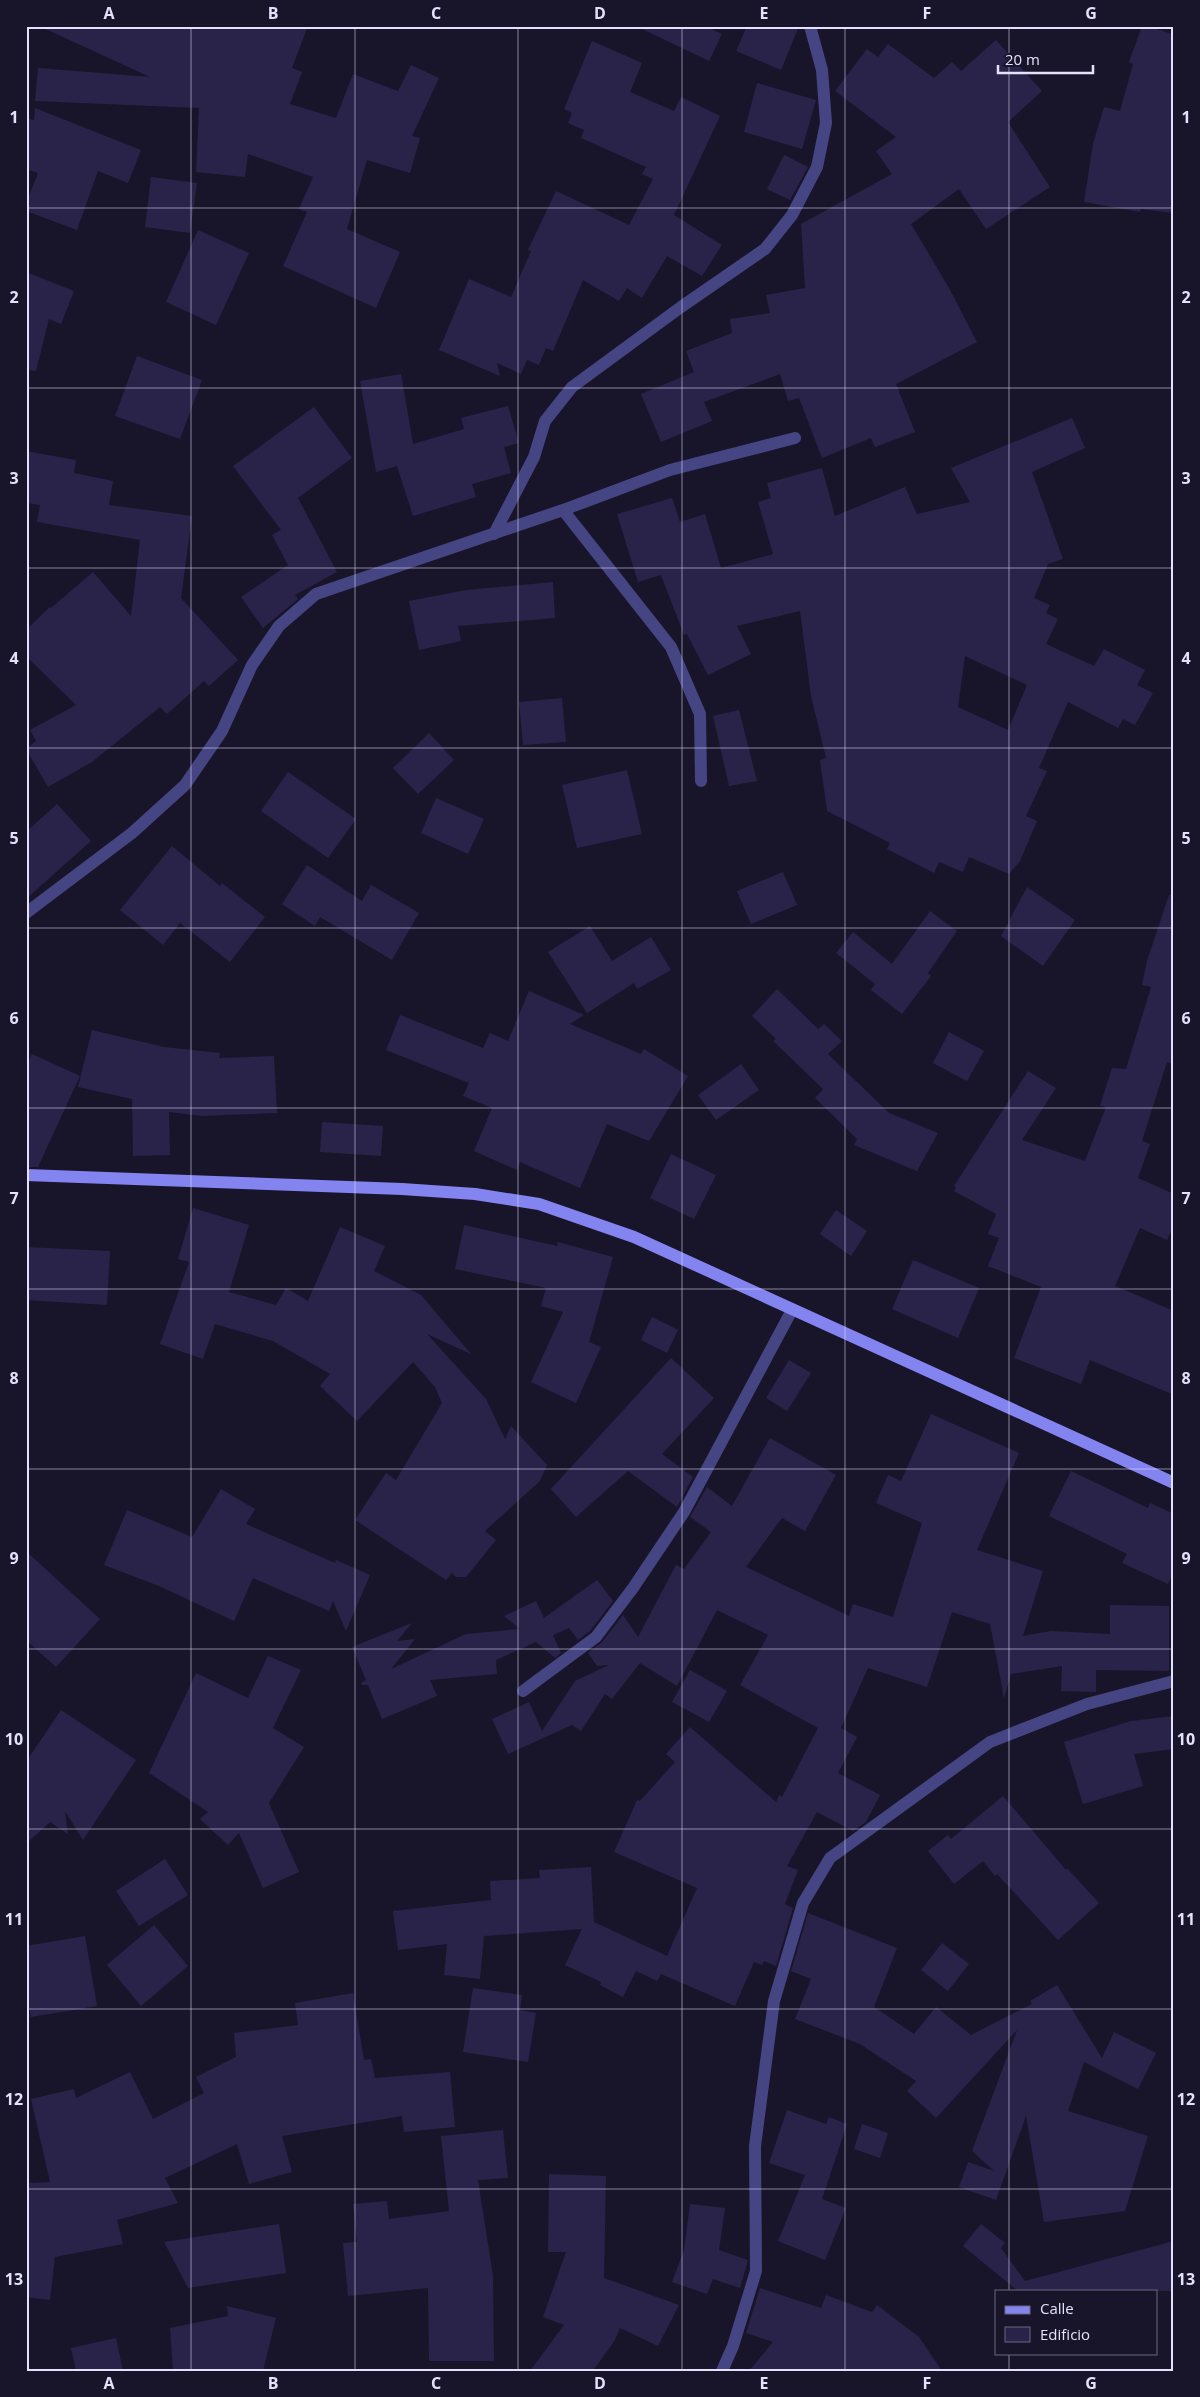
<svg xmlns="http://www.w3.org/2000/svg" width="1200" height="2397" font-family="'Open Sans',sans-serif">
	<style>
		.building { fill: #292349; fill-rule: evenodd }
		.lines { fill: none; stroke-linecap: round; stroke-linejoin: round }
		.street { stroke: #464583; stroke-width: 12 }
		.secondary { stroke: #8384f0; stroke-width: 12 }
		.grid { fill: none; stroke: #e3e1fb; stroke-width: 1; stroke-opacity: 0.55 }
		.neatline { fill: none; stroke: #e3e1fb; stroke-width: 2 }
		.grid-label { font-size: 16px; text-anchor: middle; font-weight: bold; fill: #e3e1fb }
	</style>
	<rect width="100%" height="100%" fill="#18152a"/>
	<path class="building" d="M 39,26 L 308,26 L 292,68 L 302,72 L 290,104 L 336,118 L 353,74 L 398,91 L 411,65 L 439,78 L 412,136 L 420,138 L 410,173 L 367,160 L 347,229 L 400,252 L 376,308 L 283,266 L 307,212 L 299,209 L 313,177 L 248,154 L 245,177 L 196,172 L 199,108 L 35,101 L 38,68 L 150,77 Z
		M 636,26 L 705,26 L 722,34 L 709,61 Z
		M 747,26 L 799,26 L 781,70 L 736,51 Z
		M 1142,26 L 1149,26 L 1174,35 L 1174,213 L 1141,209 L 1140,212 L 1084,202 L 1093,144 L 1104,107 L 1120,111 L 1133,64 L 1129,62 Z
		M 996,40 L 1042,91 L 1008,122 L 1050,187 L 986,229 L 959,189 L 911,224 L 949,288 L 977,342 L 896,384 L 915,432 L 875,447 L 871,438 L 822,458 L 799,398 L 788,401 L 780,374 L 704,402 L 712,421 L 661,442 L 641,394 L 694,372 L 686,351 L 732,333 L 730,319 L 770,313 L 766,295 L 805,288 L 801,224 L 892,174 L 876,151 L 896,137 L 835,91 L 867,49 L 878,57 L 888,44 L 934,78 L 952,62 L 961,71 Z
		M 592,41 L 642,63 L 630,92 L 674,111 L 681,97 L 720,116 L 674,215 L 722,245 L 702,276 L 667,256 L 642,298 L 627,288 L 619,301 L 583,280 L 553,351 L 546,348 L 539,365 L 527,360 L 521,374 L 497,363 L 500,376 L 439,350 L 469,279 L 511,297 L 531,251 L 528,250 L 556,191 L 629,225 L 653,179 L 642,174 L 646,167 L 581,138 L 584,130 L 568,123 L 572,113 L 564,109 Z
		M 757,83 L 816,100 L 802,149 L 744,132 Z
		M 35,108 L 141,150 L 128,183 L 98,171 L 77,230 L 26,211 L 26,204 L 38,173 L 26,169 L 26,118 L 34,120 Z
		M 784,155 L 808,167 L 790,200 L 767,189 Z
		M 151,177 L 197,183 L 190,233 L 145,227 Z
		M 198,230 L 249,253 L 216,325 L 166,302 Z
		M 26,272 L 74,291 L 61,324 L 49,319 L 36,371 L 26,370 Z
		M 137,356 L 202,380 L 180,439 L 115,416 Z
		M 401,374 L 413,444 L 464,429 L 461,418 L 508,406 L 519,443 L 504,447 L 511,473 L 472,484 L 476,497 L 413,516 L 397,466 L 376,472 L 360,381 Z
		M 314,407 L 352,458 L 298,498 L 337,572 L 295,595 L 298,599 L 263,628 L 241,597 L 288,565 L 272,535 L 281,530 L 233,466 Z
		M 1072,418 L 1085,448 L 1032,472 L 1063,559 L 1048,564 L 1034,598 L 1050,605 L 1046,613 L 1058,619 L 1046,644 L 1094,666 L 1104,649 L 1145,670 L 1137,685 L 1153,693 L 1135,725 L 1123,719 L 1118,728 L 1068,702 L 1039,768 L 1047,771 L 1026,816 L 1037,821 L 1020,861 L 1009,874 L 969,857 L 963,872 L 939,862 L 934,873 L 887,849 L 890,843 L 827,811 L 820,760 L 826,758 L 811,696 L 800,611 L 737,626 L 751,654 L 708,675 L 687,634 L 684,635 L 661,575 L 638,582 L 617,514 L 672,498 L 680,522 L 705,514 L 721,568 L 773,554 L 758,502 L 771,498 L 767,483 L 822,468 L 835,516 L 905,487 L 917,514 L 970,502 L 951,468 ZM 965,656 L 1027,685 L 1008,730 L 958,707 Z
		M 26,451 L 76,460 L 74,473 L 113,481 L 109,505 L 192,516 L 181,598 L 238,660 L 209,686 L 204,681 L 167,714 L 160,707 L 92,762 L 48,787 L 26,749 L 36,741 L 30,730 L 76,705 L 26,656 L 26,630 L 50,607 L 51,608 L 93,572 L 131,616 L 140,540 L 37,522 L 40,505 L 26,503 Z
		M 553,582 L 555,618 L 458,626 L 461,641 L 419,650 L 409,601 L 466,590 Z
		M 562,698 L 566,742 L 523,745 L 519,702 Z
		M 739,710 L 757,781 L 729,786 L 713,716 Z
		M 429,733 L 454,760 L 418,794 L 393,768 Z
		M 627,770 L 642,834 L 577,848 L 562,785 Z
		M 288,772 L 356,819 L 328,858 L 261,811 Z
		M 436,798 L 484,819 L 468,854 L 421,833 Z
		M 57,804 L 91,841 L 26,899 L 26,832 Z
		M 172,846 L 220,886 L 222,883 L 265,917 L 230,962 L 180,923 L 163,945 L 120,910 Z
		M 307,865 L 362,901 L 371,885 L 419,913 L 392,960 L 320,917 L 315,926 L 282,904 Z
		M 783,872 L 797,905 L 751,924 L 737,891 Z
		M 1027,887 L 1075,920 L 1043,966 L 1001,936 Z
		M 1169,895 L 1174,895 L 1174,1064 L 1167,1062 L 1142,1141 L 1150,1144 L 1138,1178 L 1174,1194 L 1174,1225 L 1167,1240 L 1140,1228 L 1115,1286 L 1174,1311 L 1174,1395 L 1090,1360 L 1081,1384 L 1014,1358 L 1041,1287 L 988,1266 L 999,1238 L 988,1234 L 996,1214 L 954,1191 L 956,1187 L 954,1186 L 1028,1071 L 1056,1088 L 1022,1140 L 1085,1161 L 1106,1107 L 1100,1106 L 1112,1068 L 1126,1069 L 1151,987 L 1142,985 L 1147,961 Z
		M 930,911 L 957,931 L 928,973 L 931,976 L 902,1014 L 871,990 L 875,984 L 836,953 L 853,932 L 892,964 Z
		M 590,926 L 612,961 L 651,937 L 671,970 L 637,989 L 634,983 L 587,1013 L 548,952 Z
		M 777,989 L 818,1029 L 824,1024 L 842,1041 L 828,1054 L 889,1113 L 938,1133 L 917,1171 L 854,1145 L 857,1139 L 815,1098 L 823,1089 L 773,1041 L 776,1039 L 752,1016 Z
		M 529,991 L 584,1015 L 570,1024 L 641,1054 L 644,1049 L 688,1076 L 649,1141 L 607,1124 L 580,1188 L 520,1162 L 517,1170 L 474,1151 L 492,1108 L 463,1096 L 469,1083 L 386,1050 L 400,1015 L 483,1048 L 490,1033 L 508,1041 Z
		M 92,1030 L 164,1047 L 220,1053 L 219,1058 L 274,1056 L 277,1113 L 202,1116 L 169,1112 L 170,1155 L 133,1156 L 132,1099 L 78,1087 Z
		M 949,1032 L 984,1051 L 967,1081 L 933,1063 Z
		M 32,1054 L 80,1076 L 38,1167 L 26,1167 L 26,1067 Z
		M 741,1064 L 759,1090 L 716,1120 L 698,1095 Z
		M 322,1122 L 383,1126 L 381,1156 L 320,1152 Z
		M 671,1154 L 716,1175 L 694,1219 L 650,1198 Z
		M 193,1208 L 249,1225 L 229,1292 L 276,1305 L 286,1288 L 308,1301 L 340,1227 L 385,1246 L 374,1271 L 421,1295 L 471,1354 L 427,1334 L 486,1399 L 505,1439 L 511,1426 L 547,1465 L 540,1481 L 485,1531 L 496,1540 L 466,1577 L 456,1577 L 452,1573 L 446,1580 L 355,1520 L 386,1473 L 396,1480 L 442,1403 L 435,1387 L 413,1362 L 357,1421 L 320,1386 L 330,1374 L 273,1341 L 215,1324 L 203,1359 L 160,1344 L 189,1262 L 178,1259 Z
		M 836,1210 L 867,1231 L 851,1256 L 820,1234 Z
		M 464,1225 L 557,1246 L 558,1242 L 613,1257 L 589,1342 L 601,1347 L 576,1403 L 531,1382 L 563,1312 L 541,1306 L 546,1288 L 455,1269 Z
		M 26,1247 L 110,1251 L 107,1305 L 26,1300 Z
		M 913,1260 L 979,1288 L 958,1338 L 892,1309 Z
		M 652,1317 L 678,1330 L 667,1353 L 641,1340 Z
		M 671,1358 L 714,1398 L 662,1454 L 693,1477 L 677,1507 L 628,1471 L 576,1517 L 551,1489 Z
		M 789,1360 L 811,1373 L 787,1411 L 766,1398 Z
		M 931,1414 L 1019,1453 L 977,1550 L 1043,1571 L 1023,1636 L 1051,1631 L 1110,1634 L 1110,1605 L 1169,1606 L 1169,1671 L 1096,1670 L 1096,1692 L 1061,1691 L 1062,1666 L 1011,1674 L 1004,1698 L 990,1624 L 952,1612 L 927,1687 L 868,1668 L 841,1728 L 857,1737 L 838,1773 L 880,1795 L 866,1822 L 853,1831 L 817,1812 L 787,1866 L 798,1870 L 785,1904 L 793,1908 L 776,1966 L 764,1961 L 762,1965 L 754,1962 L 735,2006 L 661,1974 L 657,1981 L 636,1971 L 623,1997 L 600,1985 L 601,1982 L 565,1965 L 582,1929 L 484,1936 L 480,1979 L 444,1975 L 447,1944 L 398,1950 L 393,1911 L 491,1900 L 490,1881 L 540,1878 L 539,1870 L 591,1867 L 594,1922 L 667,1956 L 697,1888 L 614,1852 L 637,1800 L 640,1801 L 675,1762 L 666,1754 L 690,1727 L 776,1802 L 779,1795 L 782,1797 L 818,1728 L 740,1685 L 768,1635 L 717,1610 L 677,1686 L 640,1663 L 612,1699 L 605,1694 L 581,1731 L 572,1725 L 508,1754 L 492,1719 L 529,1702 L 542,1731 L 575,1681 L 609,1665 L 597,1666 L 588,1653 L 602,1642 L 623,1615 L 638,1637 L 676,1565 L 684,1569 L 711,1532 L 690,1517 L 707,1487 L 732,1506 L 770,1438 L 836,1475 L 805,1531 L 782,1518 L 746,1567 L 849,1616 L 853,1604 L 893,1617 L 922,1523 L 876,1503 L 888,1475 L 901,1481 Z
		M 1071,1471 L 1148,1508 L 1150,1503 L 1174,1514 L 1174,1570 L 1168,1584 L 1122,1563 L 1127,1554 L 1049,1516 Z
		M 221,1489 L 255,1509 L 246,1524 L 335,1563 L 336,1560 L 370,1575 L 346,1631 L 333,1601 L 329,1611 L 253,1578 L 234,1621 L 159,1586 L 104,1565 L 127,1510 L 192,1537 Z
		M 26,1551 L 100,1619 L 56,1667 L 26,1640 Z
		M 597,1580 L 613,1601 L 590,1631 L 578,1640 L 569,1628 L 553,1635 L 561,1653 L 555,1658 L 536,1642 L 496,1660 L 497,1674 L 430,1680 L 437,1696 L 382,1719 L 368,1685 L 362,1685 L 361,1683 L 366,1680 L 352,1647 L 412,1623 L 397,1641 L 415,1639 L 391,1669 L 466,1634 L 520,1629 L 504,1616 L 536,1601 L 544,1618 Z
		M 268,1656 L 301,1670 L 273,1728 L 304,1747 L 269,1803 L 299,1872 L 263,1888 L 239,1833 L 228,1845 L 200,1819 L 208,1812 L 149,1773 L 196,1673 L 248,1698 Z
		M 690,1670 L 727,1691 L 709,1722 L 672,1702 Z
		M 61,1710 L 136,1760 L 83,1840 L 65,1811 L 68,1834 L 50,1822 L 26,1844 L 26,1762 Z
		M 1174,1716 L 1174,1749 L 1134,1754 L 1143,1786 L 1083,1804 L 1064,1742 L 1131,1721 Z
		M 1003,1796 L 1066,1870 L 1067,1868 L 1099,1903 L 1058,1940 L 997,1874 L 995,1876 L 983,1861 L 954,1884 L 928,1851 L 948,1835 L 951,1839 Z
		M 165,1859 L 188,1895 L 139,1926 L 116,1891 Z
		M 808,1913 L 897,1948 L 874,2007 L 914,2034 L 936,2007 L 971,2035 L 1032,2004 L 1030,2001 L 1057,1985 L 1102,2058 L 1114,2032 L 1156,2053 L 1138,2089 L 1084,2062 L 1068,2111 L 1148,2136 L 1125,2211 L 1044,2222 L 1026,2116 L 996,2200 L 959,2187 L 968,2162 L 994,2171 L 972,2151 L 1017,2030 L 936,2118 L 907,2091 L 916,2081 L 860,2044 L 795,2019 L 811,1979 L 791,1971 Z
		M 154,1925 L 188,1966 L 141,2006 L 107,1965 Z
		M 85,1936 L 97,2006 L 31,2017 L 26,1989 L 26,1946 Z
		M 942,1943 L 969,1964 L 948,1991 L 921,1970 Z
		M 473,1988 L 522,1995 L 520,2010 L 536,2013 L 528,2062 L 463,2052 Z
		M 353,1993 L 364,2060 L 371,2059 L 375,2078 L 450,2072 L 455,2127 L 404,2132 L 402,2116 L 282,2136 L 292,2172 L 249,2184 L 237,2144 L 165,2178 L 178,2203 L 117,2220 L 123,2244 L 55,2257 L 50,2300 L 26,2297 L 26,2183 L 50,2182 L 31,2099 L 74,2089 L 76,2098 L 130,2072 L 153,2119 L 204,2093 L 196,2077 L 236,2057 L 234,2033 L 298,2025 L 295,2003 Z
		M 787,2110 L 826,2124 L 829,2117 L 847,2124 L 822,2199 L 846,2208 L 825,2260 L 778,2241 L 805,2175 L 769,2163 Z
		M 862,2124 L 888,2133 L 880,2158 L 854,2149 Z
		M 503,2130 L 508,2178 L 478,2180 L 493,2276 L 494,2361 L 429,2361 L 428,2288 L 348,2296 L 343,2243 L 357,2242 L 353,2204 L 387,2201 L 389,2219 L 449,2211 L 441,2136 Z
		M 549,2174 L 606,2176 L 604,2278 L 679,2305 L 658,2346 L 620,2328 L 615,2340 L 593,2371 L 530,2371 L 564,2325 L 543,2317 L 566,2252 L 548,2252 Z
		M 690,2204 L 725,2208 L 719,2250 L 748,2260 L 740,2288 L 713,2279 L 707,2294 L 672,2282 L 684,2250 Z
		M 279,2224 L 286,2273 L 188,2288 L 164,2242 Z
		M 981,2224 L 1005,2243 L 1001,2248 L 1025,2281 L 1174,2241 L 1174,2291 L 1018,2291 L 963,2246 Z
		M 760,2288 L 821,2308 L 826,2295 L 872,2312 L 877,2305 L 919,2337 L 942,2371 L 749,2371 L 773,2342 L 746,2333 Z
		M 227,2306 L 276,2318 L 263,2371 L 173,2371 L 170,2328 L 228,2316 Z
		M 116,2338 L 123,2371 L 76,2371 L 71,2348 Z"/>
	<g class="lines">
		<path class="street" d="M 563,510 L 671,647 L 700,714 L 701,781
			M 494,534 L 534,457 L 545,421 L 572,387 L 681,307 L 765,249 L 792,215 L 817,167 L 826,123 L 822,70 L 810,26
			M 26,913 L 132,833 L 185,785 L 222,731 L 252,665 L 279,626 L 316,594 L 563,510 L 670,470 L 795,438
			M 523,1691 L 596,1637 L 633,1588 L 684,1512 L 792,1310
			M 722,2371 L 733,2346 L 756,2271 L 755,2146 L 774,2001 L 803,1903 L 830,1858 L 990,1742 L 1087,1704 L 1174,1681"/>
		<path class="secondary" d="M 26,1175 L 402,1189 L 475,1194 L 539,1204 L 634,1237 L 1174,1483"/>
	</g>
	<path class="grid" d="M 191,26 L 191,2371M 355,26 L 355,2371M 518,26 L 518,2371M 682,26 L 682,2371M 845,26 L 845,2371M 1009,26 L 1009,2291M 26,208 L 1174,208M 26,388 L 1174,388M 26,568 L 1174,568M 26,748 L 1174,748M 26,928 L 1174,928M 26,1108 L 1174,1108M 26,1289 L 1174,1289M 26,1469 L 1174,1469M 26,1649 L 1174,1649M 26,1829 L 1174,1829M 26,2009 L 1174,2009M 26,2189 L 1174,2189M 1009,2353 L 1009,2371"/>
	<rect width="1200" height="2397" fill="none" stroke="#18152a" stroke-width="55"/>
	<rect x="995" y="2290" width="162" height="65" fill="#18152a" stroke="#69677e"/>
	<rect x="1005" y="2306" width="25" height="8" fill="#8384f0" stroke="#69677e"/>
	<text x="1040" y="2314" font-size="15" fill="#e3e1fb">Calle</text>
	<rect x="1005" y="2327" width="25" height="15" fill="#292349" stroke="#69677e"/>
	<text x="1040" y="2340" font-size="15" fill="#e3e1fb">Edificio</text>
	<path d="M998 65v8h95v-8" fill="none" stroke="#e3e1fb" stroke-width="2.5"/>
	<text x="1005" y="65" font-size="15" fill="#e3e1fb" stroke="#18152a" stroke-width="4" paint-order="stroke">20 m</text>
	<rect x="28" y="28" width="1144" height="2342" class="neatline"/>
	<g class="grid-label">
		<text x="109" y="19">A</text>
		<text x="273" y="19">B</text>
		<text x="436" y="19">C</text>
		<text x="600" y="19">D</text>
		<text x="764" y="19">E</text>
		<text x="927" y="19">F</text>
		<text x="1091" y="19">G</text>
		<text x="14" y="123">1</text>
		<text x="1186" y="123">1</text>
		<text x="14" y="303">2</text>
		<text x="1186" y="303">2</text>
		<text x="14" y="484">3</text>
		<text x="1186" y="484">3</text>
		<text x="14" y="664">4</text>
		<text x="1186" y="664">4</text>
		<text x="14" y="844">5</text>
		<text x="1186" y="844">5</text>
		<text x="14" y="1024">6</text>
		<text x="1186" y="1024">6</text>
		<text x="14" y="1204">7</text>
		<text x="1186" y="1204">7</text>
		<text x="14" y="1384">8</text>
		<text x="1186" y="1384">8</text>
		<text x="14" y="1564">9</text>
		<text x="1186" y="1564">9</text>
		<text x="14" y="1745">10</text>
		<text x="1186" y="1745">10</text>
		<text x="14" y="1925">11</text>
		<text x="1186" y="1925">11</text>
		<text x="14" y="2105">12</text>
		<text x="1186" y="2105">12</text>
		<text x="14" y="2285">13</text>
		<text x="1186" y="2285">13</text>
		<text x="109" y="2389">A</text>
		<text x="273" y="2389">B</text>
		<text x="436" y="2389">C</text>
		<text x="600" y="2389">D</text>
		<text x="764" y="2389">E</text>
		<text x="927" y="2389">F</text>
		<text x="1091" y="2389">G</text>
	</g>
</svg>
